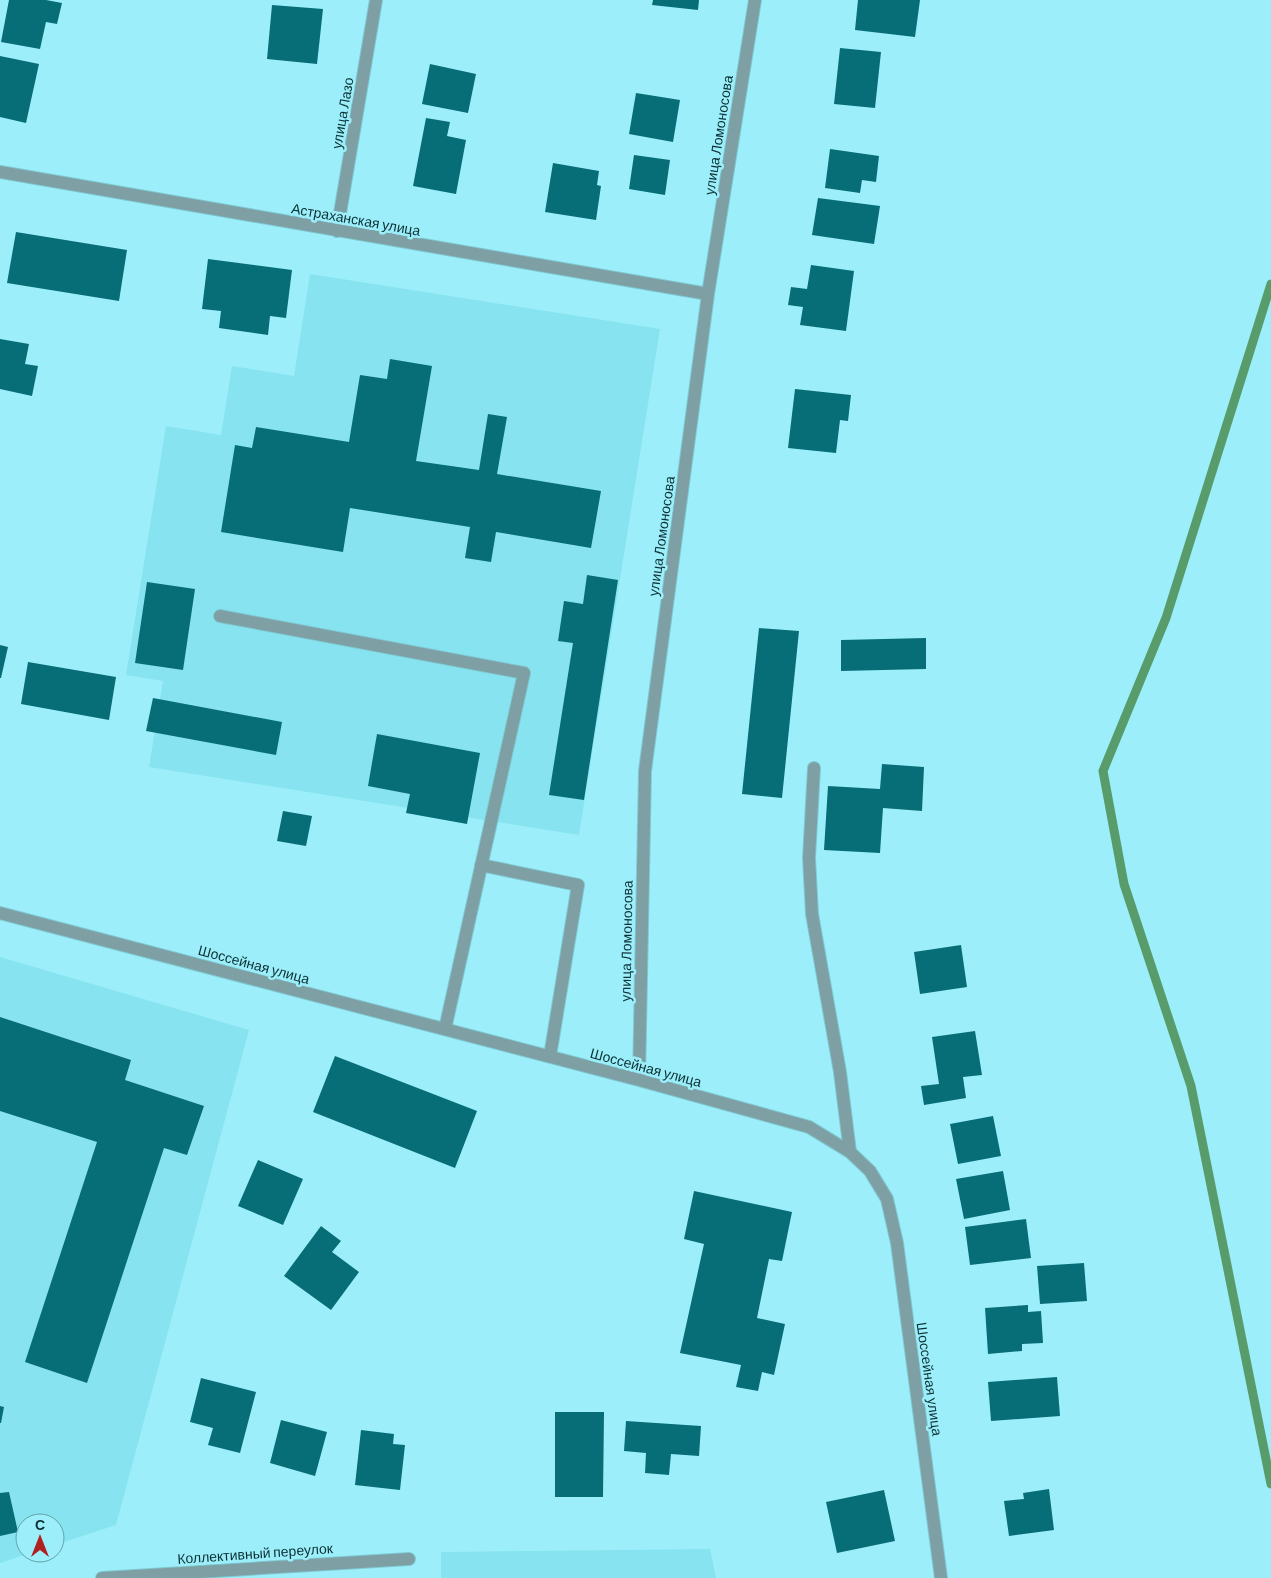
<svg xmlns="http://www.w3.org/2000/svg" width="1271" height="1578" font-family="Barlow,sans-serif">
	<style>
		.built { fill: #86e3ef }
		.lines { fill: none; stroke-linecap: round; stroke-linejoin: round }
		.stream { stroke: #599c6b; stroke-width: 9 }
		.building { fill: #076d77 }
		.minor-casing { stroke: #7fc9d2; stroke-width: 14 }
		.minor { stroke: #7e9fa4; stroke-width: 12 }
		.labels { text-anchor: middle; dominant-baseline: central; stroke-width: 5; stroke-linejoin: round; paint-order: stroke }
		.street-label { font-size: 14px; fill: #0b3034; stroke: #9ceffa }
	</style>
	<rect width="100%" height="100%" fill="#9ceffa"/>
	<path class="built" d="M 310,274 L 660,329 L 579,835 L 149,767 L 163,681 L 126,675 L 166,426 L 221,435 L 232,366 L 294,376 Z
		M 0,957 L 249,1030 L 116,1525 L 55,1545 L 55,1523 L 25,1523 L 25,1553 L 30,1553 L 0,1563 Z
		M 710,1549 L 716,1578 L 441,1578 L 441,1552 Z"/>
	<g class="lines">
		<path class="stream" d="M 1271,284 L 1166,618 L 1103,771 L 1124,884 L 1191,1086 L 1271,1484"/>
	</g>
	<path class="building" d="M 9,0 L 46,0 L 62,3 L 57,24 L 46,22 L 40,49 L 1,42 Z
		M 653,0 L 699,0 L 698,10 L 652,5 Z
		M 858,0 L 920,0 L 915,37 L 855,30 Z
		M 272,5 L 323,9 L 317,64 L 267,59 Z
		M 840,48 L 881,52 L 875,108 L 834,104 Z
		M 0,56 L 39,64 L 26,123 L 0,117 Z
		M 430,64 L 476,74 L 468,113 L 422,104 Z
		M 636,93 L 680,100 L 673,142 L 629,134 Z
		M 426,118 L 450,122 L 447,136 L 466,140 L 456,194 L 413,186 Z
		M 830,149 L 879,156 L 876,182 L 862,180 L 860,193 L 825,188 Z
		M 634,155 L 670,160 L 665,195 L 629,189 Z
		M 553,163 L 599,171 L 597,185 L 601,186 L 596,220 L 545,212 Z
		M 818,198 L 880,206 L 874,244 L 812,235 Z
		M 16,232 L 127,250 L 119,301 L 7,283 Z
		M 208,259 L 292,270 L 286,318 L 270,316 L 268,335 L 219,328 L 221,311 L 202,309 Z
		M 811,265 L 854,271 L 846,331 L 800,325 L 803,307 L 788,305 L 791,287 L 807,289 Z
		M 0,339 L 29,344 L 25,364 L 38,366 L 32,396 L 0,389 Z
		M 390,359 L 432,366 L 416,461 L 479,470 L 488,414 L 507,417 L 497,474 L 601,491 L 591,548 L 496,532 L 491,562 L 465,558 L 470,527 L 350,508 L 343,552 L 221,532 L 235,445 L 252,448 L 256,427 L 349,442 L 360,375 L 387,379 Z
		M 795,389 L 851,395 L 848,421 L 840,420 L 836,453 L 788,448 Z
		M 587,575 L 618,580 L 584,800 L 549,795 L 573,643 L 558,641 L 564,601 L 583,604 Z
		M 147,582 L 195,589 L 183,670 L 135,663 Z
		M 759,628 L 799,631 L 782,798 L 742,794 Z
		M 926,638 L 926,669 L 841,671 L 841,640 Z
		M 0,645 L 8,647 L 1,678 L 0,678 Z
		M 28,662 L 116,677 L 109,720 L 21,704 Z
		M 153,698 L 282,722 L 276,755 L 146,731 Z
		M 377,734 L 480,753 L 467,824 L 406,813 L 410,794 L 368,786 Z
		M 882,764 L 924,767 L 922,811 L 883,808 L 880,853 L 824,850 L 828,786 L 880,789 Z
		M 283,811 L 312,816 L 306,846 L 277,841 Z
		M 961,945 L 967,987 L 920,994 L 914,952 Z
		M 0,1017 L 131,1060 L 125,1080 L 204,1106 L 187,1155 L 164,1148 L 87,1383 L 25,1362 L 97,1142 L 0,1111 Z
		M 975,1031 L 982,1075 L 963,1077 L 966,1098 L 924,1105 L 921,1086 L 939,1084 L 932,1037 Z
		M 335,1056 L 477,1111 L 455,1168 L 313,1112 Z
		M 993,1116 L 1001,1156 L 958,1164 L 950,1124 Z
		M 258,1160 L 303,1179 L 283,1225 L 238,1206 Z
		M 1003,1171 L 1010,1210 L 964,1219 L 956,1179 Z
		M 694,1191 L 792,1212 L 782,1261 L 769,1259 L 757,1318 L 785,1324 L 774,1375 L 762,1372 L 758,1391 L 736,1387 L 741,1365 L 680,1353 L 704,1244 L 684,1239 Z
		M 1026,1219 L 1031,1258 L 970,1265 L 965,1227 Z
		M 321,1226 L 341,1241 L 332,1252 L 359,1272 L 331,1310 L 284,1276 Z
		M 1084,1263 L 1087,1301 L 1040,1304 L 1037,1266 Z
		M 1028,1305 L 1028,1312 L 1041,1311 L 1043,1343 L 1022,1344 L 1022,1351 L 988,1354 L 985,1308 Z
		M 1057,1377 L 1060,1416 L 991,1421 L 988,1382 Z
		M 201,1378 L 256,1392 L 240,1453 L 208,1445 L 213,1428 L 190,1422 Z
		M 0,1406 L 4,1407 L 1,1423 L 0,1423 Z
		M 555,1412 L 604,1412 L 603,1497 L 555,1497 Z
		M 281,1420 L 327,1432 L 315,1476 L 270,1463 Z
		M 626,1421 L 701,1426 L 699,1456 L 671,1454 L 669,1475 L 645,1473 L 646,1453 L 624,1451 Z
		M 361,1430 L 394,1434 L 393,1444 L 405,1445 L 400,1490 L 355,1485 Z
		M 1049,1489 L 1054,1530 L 1009,1536 L 1004,1501 L 1024,1499 L 1023,1493 Z
		M 884,1490 L 895,1541 L 837,1553 L 826,1502 Z
		M 9,1492 L 18,1532 L 0,1536 L 0,1493 Z"/>
	<g class="lines">
		<defs>
			<path id="minor" d="M 0,172 L 708,294
				M 337,231 L 376,0
				M 220,616 L 524,673 L 445,1029
				M 814,768 L 809,858 L 812,914 L 840,1072 L 850,1152
				M 481,865 L 578,885 L 550,1056
				M 0,913 L 639,1080 L 809,1127 L 850,1152 L 870,1171 L 887,1199 L 897,1243 L 941,1578
				M 639,1080 L 645,771 L 708,294 L 755,0
				M 102,1578 L 409,1559"/>
		</defs>
		<use href="#minor" class="minor-casing"/>
		<use href="#minor" class="minor"/>
	</g>
	<g class="labels">
		<g class="street-label">
			<text transform="translate(342 113) rotate(-80)">улица Лазо</text>
			<text transform="translate(718 135) rotate(-81)">улица Ломоносова</text>
			<text transform="translate(356 219) rotate(10)">Астраханская улица</text>
			<text transform="translate(661 536) rotate(-82)">улица Ломоносова</text>
			<text transform="translate(626 941) rotate(-89)">улица Ломоносова</text>
			<text transform="translate(254 964) rotate(15)">Шоссейная улица</text>
			<text transform="translate(646 1067) rotate(15)">Шоссейная улица</text>
			<text transform="translate(930 1379) rotate(82)">Шоссейная улица</text>
			<text transform="translate(255 1553) rotate(-4)">Коллективный переулок</text>
		</g>
	</g>
	<g transform="translate(40 1538)"><circle r="24" fill="#9ceffa" stroke="#62a3ab"/>
	<path d="M0-4L9 19L0 12L-9 19Z" fill="#b12122"/>
	<text y="-8" font-size="14" font-weight="bold" text-anchor="middle" fill="#0b3034">С</text>
	</g>
</svg>
